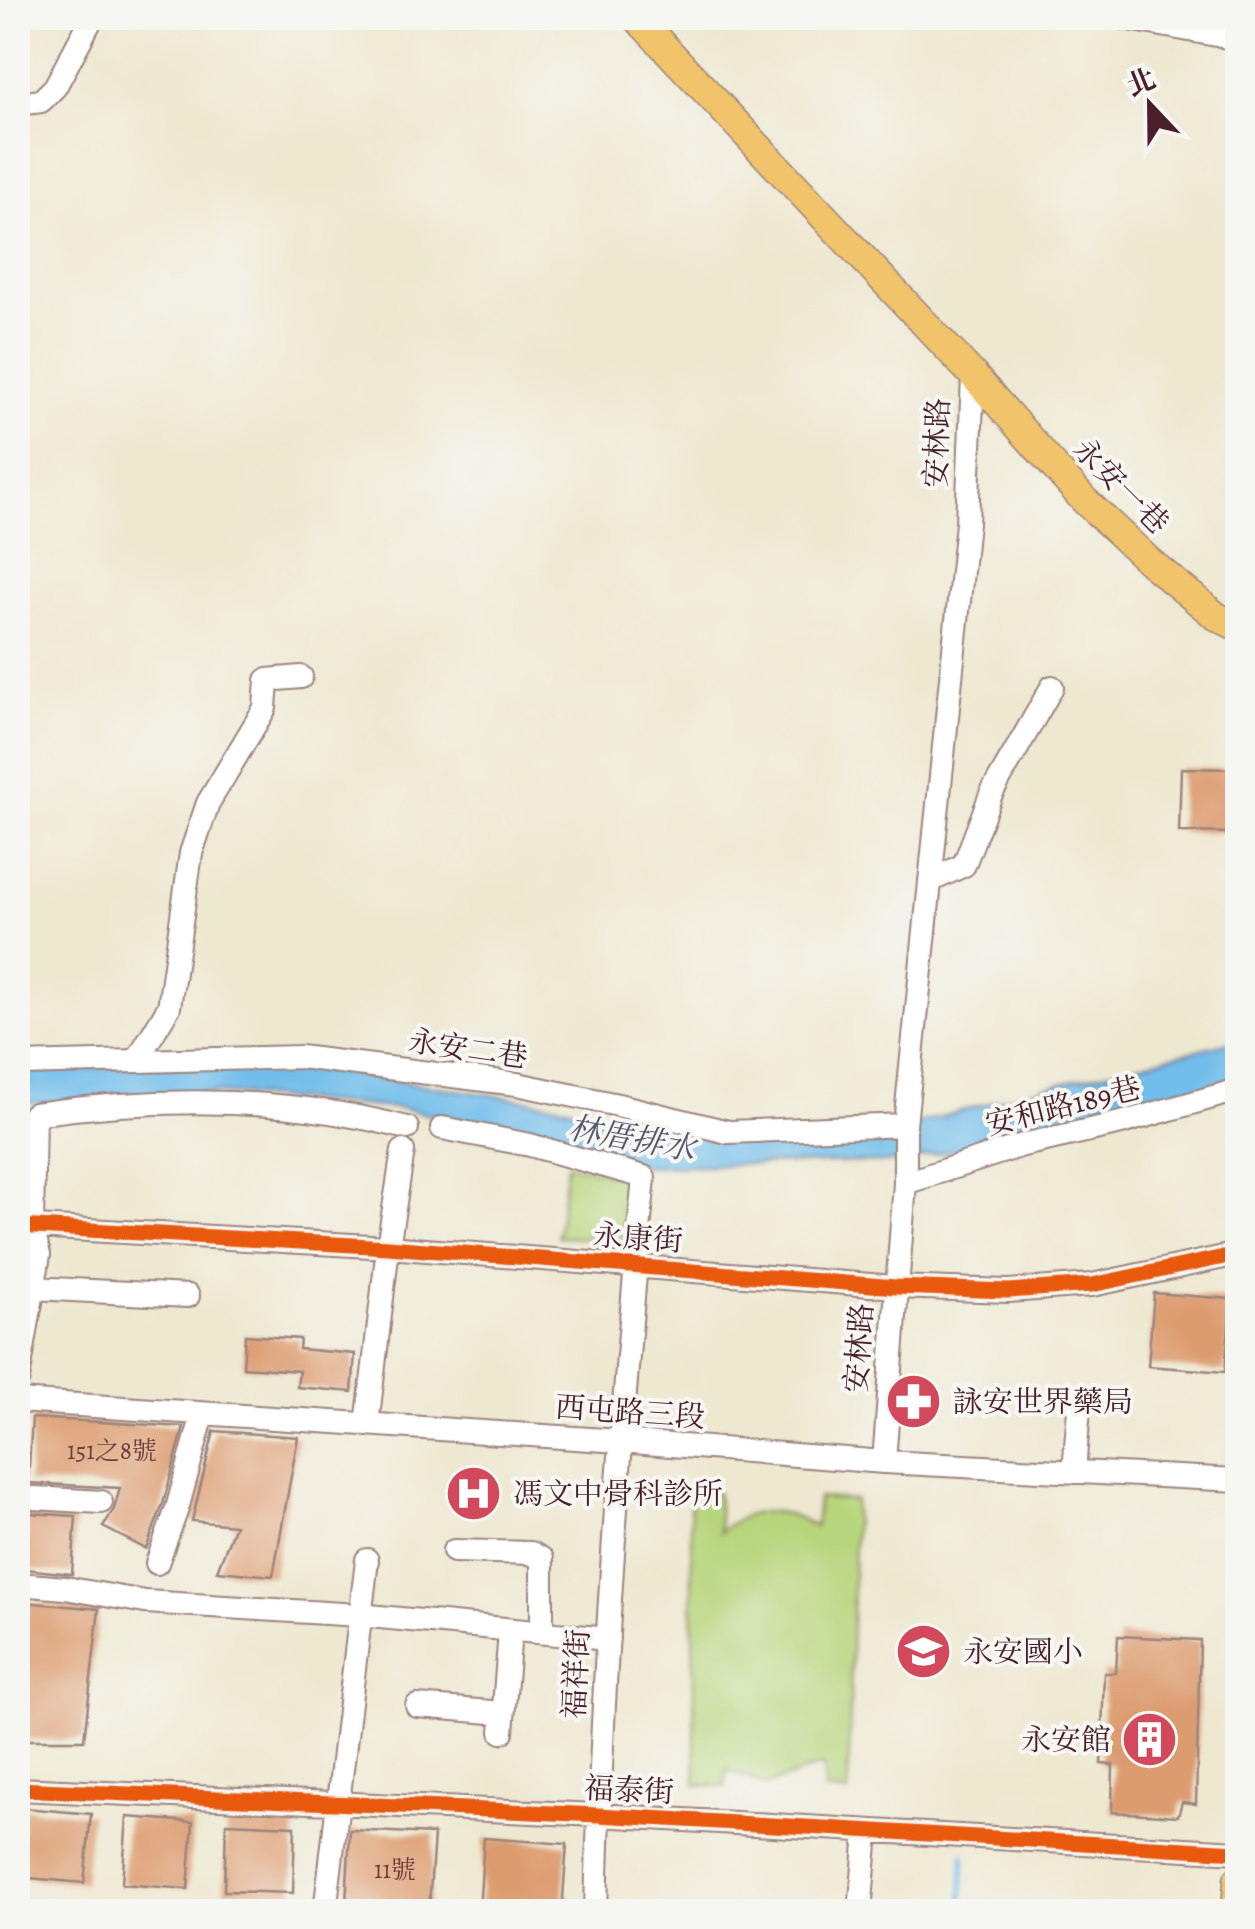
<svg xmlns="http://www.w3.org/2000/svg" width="1255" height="1929" font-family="Alegreya,'Noto Serif TC',serif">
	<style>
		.green { fill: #b7d57c; stroke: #807a54; stroke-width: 2.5 }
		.water { fill: #71bdeb; stroke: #5e6e8b; stroke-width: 2.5 }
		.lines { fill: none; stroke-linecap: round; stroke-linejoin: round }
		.stream { stroke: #71bdeb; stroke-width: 5 }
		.building { fill: #dd9c70 }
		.minor-casing { stroke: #9c847e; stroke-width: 26 }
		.major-casing { stroke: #9c847e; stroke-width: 31 }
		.minor { stroke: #fff; stroke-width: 22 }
		.major { stroke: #f1c36a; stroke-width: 28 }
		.cycleway-casing { stroke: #f6f6f2; stroke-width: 21 }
		.cycleway { stroke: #e8590c; stroke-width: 15 }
		.labels { text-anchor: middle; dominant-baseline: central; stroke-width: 8; stroke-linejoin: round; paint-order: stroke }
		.number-label { font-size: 25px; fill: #6f3e3c }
		.street-label { font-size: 30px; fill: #4a1f2b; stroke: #f6f6f2 }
		.poi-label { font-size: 30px; fill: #4a1f2b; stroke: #f6f6f2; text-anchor: start }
		.water-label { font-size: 32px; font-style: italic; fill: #58566e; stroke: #f6f6f2 }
	</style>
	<rect width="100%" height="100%" fill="#f6f6f2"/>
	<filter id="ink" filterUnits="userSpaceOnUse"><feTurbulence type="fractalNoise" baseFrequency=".01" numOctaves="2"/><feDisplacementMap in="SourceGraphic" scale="20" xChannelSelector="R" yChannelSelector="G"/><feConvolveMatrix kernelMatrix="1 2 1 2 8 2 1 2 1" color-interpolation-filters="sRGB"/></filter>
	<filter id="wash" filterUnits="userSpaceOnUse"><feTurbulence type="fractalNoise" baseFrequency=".0048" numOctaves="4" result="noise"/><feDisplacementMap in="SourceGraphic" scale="40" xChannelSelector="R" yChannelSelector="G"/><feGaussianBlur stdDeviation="2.25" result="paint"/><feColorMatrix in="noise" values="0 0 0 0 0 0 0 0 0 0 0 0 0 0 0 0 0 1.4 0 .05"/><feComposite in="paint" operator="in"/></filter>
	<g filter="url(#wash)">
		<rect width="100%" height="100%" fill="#eee8d0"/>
		<path class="green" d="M 567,1164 L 625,1178 L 622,1239 L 557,1237 Z
			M 717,1492 L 720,1532 C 749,1506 784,1506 815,1527 L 818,1498 L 855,1500 L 848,1793 L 825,1791 L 823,1765 L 765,1786 L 727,1769 L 725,1787 L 696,1785 L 690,1495 Z"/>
		<path class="water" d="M 1238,1040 L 1237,1079 L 1173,1101 L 901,1162 L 646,1166 L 405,1109 L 215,1093 L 18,1104 L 18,1070 L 267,1062 L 560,1105 L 653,1129 L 808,1144 L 885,1133 L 1045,1087 Z"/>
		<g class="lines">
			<path class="stream" d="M 962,1912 L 964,1856"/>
		</g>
		<g id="blocks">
			<path class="building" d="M 1181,768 L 1236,769 L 1234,833 L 1179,832 Z
				M 1154,1293 L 1231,1299 L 1225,1372 L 1148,1366 Z
				M 245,1335 L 300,1339 L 299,1349 L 355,1354 L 352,1392 L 297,1387 L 299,1371 L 243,1367 Z
				M 32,1418 L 184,1427 L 163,1504 L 146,1549 L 103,1527 L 114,1509 L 120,1488 L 28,1483 Z
				M 214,1431 L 298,1437 L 273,1576 L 217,1571 L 235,1525 L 192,1521 Z
				M 27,1513 L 76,1516 L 72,1574 L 24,1569 Z
				M 23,1602 L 99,1609 L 84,1740 L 18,1740 L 18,1655 Z
				M 1118,1636 L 1200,1640 L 1196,1804 L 1182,1802 L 1178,1816 L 1112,1812 L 1113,1765 L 1101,1764 L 1104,1673 L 1116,1673 Z
				M 24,1808 L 91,1814 L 84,1883 L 18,1877 Z
				M 127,1817 L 193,1822 L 188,1889 L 122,1884 Z
				M 226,1823 L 295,1826 L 293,1893 L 224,1891 Z
				M 350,1830 L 434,1834 L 429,1908 L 346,1904 Z
				M 484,1838 L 567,1844 L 562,1912 L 479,1911 Z"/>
		</g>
	</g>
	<g filter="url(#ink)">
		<use href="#blocks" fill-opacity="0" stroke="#9c847e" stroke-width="2.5"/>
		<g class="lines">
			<defs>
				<path id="minor" d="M 1124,18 L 1238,39
					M 18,104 L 41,101 L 55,87 L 92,18
					M 930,881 L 964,865 L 991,794 L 1052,687
					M 137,1060 L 169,1007 L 191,853 L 208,803 L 265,708 L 267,680 L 301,677
					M 18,1064 L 300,1057 L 517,1084 L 618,1105 L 728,1132 L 905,1125
					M 442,1128 L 530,1145 L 644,1177 C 621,1421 602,1666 596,1912
					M 905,1183 L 1023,1145 L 1121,1123 L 1238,1090
					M 18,1226 L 388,1247 L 896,1287 L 1008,1291 L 1092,1285 L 1238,1254
					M 33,1288 L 188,1296
					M 18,1379 L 39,1255 L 32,1226 L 34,1114 C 157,1097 286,1096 407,1128
					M 18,1401 L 620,1441 L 884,1462 L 1238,1480
					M 367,1425 L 388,1247 L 403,1151
					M 884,1462 L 905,1183 L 905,1125 L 967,523 L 973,375
					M 1074,1472 L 1080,1396
					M 18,1497 L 101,1502
					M 454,1551 L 531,1553 L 542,1559 L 542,1632
					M 157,1563 L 177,1509 L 203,1414
					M 18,1584 L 65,1588 L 145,1602 L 359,1615 L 608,1639
					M 417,1706 L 503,1713
					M 502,1732 L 510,1631
					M 18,1789 L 598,1815 L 1238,1852
					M 325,1912 L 367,1560
					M 860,1912 L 867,1832"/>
				<path id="major" d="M 637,18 L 973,375 L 1084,500 L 1150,562 L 1216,616 L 1238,627
					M 1236,1912 L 1238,1880"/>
			</defs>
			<use href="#minor" class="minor-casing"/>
			<use href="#major" class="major-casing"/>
			<use href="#minor" class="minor"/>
			<use href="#major" class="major"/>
			<defs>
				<path id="cycleway" d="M 18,1226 L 388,1247 L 896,1287 L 1008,1291 L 1092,1285 L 1238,1254
					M 18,1789 L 598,1815 L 1238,1852"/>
			</defs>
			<use href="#cycleway" class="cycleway-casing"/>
			<use href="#cycleway" class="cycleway"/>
		</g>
	</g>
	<defs>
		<symbol id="pharmacy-disc" viewBox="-11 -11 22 22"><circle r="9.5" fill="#d1495b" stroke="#f6f6f2"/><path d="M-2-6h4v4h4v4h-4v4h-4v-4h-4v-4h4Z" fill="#fff"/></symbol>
		<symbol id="hospital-disc" viewBox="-11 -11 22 22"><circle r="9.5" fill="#d1495b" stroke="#f6f6f2"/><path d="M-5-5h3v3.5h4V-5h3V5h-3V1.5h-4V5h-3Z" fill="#fff"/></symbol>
		<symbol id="school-disc" viewBox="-11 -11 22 22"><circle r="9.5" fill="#d1495b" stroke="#f6f6f2"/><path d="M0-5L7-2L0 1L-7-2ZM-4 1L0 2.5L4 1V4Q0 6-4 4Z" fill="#fff"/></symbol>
		<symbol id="building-disc" viewBox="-11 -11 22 22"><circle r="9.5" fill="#d1495b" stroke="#f6f6f2"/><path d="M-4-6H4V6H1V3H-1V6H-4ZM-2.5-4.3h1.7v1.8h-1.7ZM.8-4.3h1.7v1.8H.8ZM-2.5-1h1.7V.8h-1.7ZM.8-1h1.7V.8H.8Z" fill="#fff"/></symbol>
	</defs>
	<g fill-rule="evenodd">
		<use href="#pharmacy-disc" x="882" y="1370" width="63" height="63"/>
		<use href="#hospital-disc" x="442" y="1462" width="63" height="63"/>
		<use href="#school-disc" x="892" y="1620" width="63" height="63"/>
		<use href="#building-disc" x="1118" y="1708" width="63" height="63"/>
	</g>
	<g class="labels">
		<g class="number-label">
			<text x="112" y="1451">151之8號</text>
			<text x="395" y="1870">11號</text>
		</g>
		<g class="street-label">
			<text transform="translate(937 443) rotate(-88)">安林路</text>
			<text transform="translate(1121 486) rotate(45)">永安一巷</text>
			<text transform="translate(468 1049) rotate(8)">永安二巷</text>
			<text transform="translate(1063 1106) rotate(-14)">安和路189巷</text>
			<text transform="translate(638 1238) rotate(4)">永康街</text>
			<text transform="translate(859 1348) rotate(-86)">安林路</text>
			<text transform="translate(630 1412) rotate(4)">西屯路三段</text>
			<text transform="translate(576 1674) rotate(-87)">福祥街</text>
			<text transform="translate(629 1790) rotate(3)">福泰街</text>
		</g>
		<g class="poi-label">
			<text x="953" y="1402">詠安世界藥局</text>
			<text x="513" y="1494">馮文中骨科診所</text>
			<text x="963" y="1652">永安國小</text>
			<text x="1111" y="1740" text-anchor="end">永安館</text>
		</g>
		<g class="water-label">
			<text transform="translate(632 1138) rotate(10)">林厝排水</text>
		</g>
	</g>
	<rect width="1255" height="1929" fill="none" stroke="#f6f6f2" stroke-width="60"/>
	<g transform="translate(1150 105) rotate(338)" stroke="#f6f6f2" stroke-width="8" paint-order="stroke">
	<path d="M0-8L18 38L0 25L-18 38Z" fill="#4a1f2b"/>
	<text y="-15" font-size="28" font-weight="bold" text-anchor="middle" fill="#4a1f2b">北</text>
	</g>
</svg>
